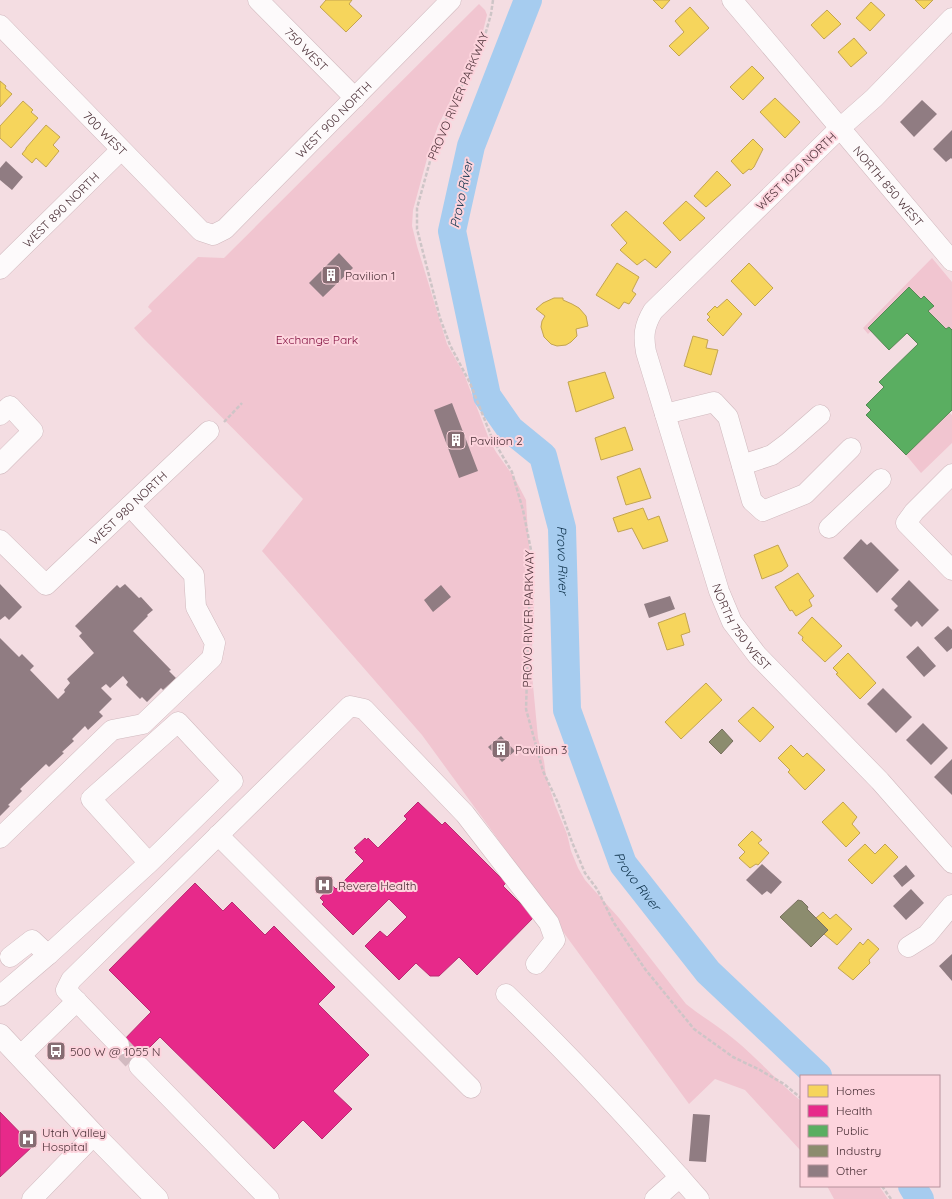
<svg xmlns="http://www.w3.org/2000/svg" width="952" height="1199" font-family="Quicksand,sans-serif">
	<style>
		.green { fill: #f1c5d0 }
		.homes { fill: #f6d55c; stroke: #c3a451 }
		.health { fill: #e7298a; stroke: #b82b71 }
		.public { fill: #5aae61; stroke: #568854 }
		.industry { fill: #8c8c6e; stroke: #78705e }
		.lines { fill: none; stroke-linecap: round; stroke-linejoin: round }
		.river { stroke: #a6ccef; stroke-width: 28 }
		.building { fill: #907c82 }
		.minor-tunnel { stroke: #d2bac0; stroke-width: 20; stroke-dasharray: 20 10; stroke-linecap: butt }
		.minor-casing { stroke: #d0b9be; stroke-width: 21 }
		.major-casing { stroke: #d0b9be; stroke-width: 23 }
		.path { stroke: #cec5c7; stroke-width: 2.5; stroke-dasharray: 4 2; stroke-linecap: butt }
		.minor { stroke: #fdfafb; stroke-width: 20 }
		.major { stroke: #fdfafb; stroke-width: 22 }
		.labels { text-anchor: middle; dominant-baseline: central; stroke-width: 4; stroke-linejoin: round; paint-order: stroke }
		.street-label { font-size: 12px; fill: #4b3037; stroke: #fdd4dd }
		.poi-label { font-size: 12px; fill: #4b3037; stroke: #fdd4dd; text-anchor: start }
		.park-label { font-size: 12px; fill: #831342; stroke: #fdd4dd }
		.water-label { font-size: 13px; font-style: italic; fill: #11344d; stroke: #fdd4dd }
	</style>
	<rect width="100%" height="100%" fill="#f4dde2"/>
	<path class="green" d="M 479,4 L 485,10 L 487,15 L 482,35 L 467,69 L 455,91 L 438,126 L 428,155 L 413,210 L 412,226 L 417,246 L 447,344 L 464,374 L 489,439 L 496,452 L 514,477 L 526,500 L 528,535 L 533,578 L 534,616 L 531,664 L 538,738 L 544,761 L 546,776 L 555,805 L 567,834 L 571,851 L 578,868 L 585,880 L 619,918 L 686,1004 C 702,1017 720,1027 735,1040 C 758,1059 778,1082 801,1101 L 801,1151 L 745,1090 L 715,1079 L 689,1104 L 569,940 L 492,831 L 422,735 L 262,551 L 303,499 L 143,338 L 134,328 L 152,311 L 148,307 L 150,304 L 198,257 L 224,258 Z
		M 932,258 L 952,282 L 952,330 L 949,327 L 946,329 L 928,311 L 934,306 L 921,299 L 909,287 L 868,328 L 871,331 L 868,334 L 863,328 Z
		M 949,412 L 952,415 L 952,443 L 921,473 L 906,455 Z
		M 827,1186 L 879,1186 L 888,1199 L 834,1199 Z"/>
	<path class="homes" d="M 326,0 L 352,0 L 349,4 L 362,16 L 346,32 L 320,7 Z
		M 653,0 L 670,0 L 662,9 Z
		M 915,0 L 933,0 L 924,9 Z
		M 871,2 L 885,15 L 870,31 L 856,18 Z
		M 690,7 L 709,28 L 679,56 L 669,46 L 684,32 L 675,21 Z
		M 827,10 L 841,24 L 824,39 L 811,25 Z
		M 854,38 L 867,53 L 851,67 L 838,52 Z
		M 752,66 L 764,78 L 743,100 L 730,87 Z
		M 0,81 L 6,86 L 5,88 L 12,94 L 0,107 Z
		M 775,98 L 800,122 L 785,138 L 760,112 Z
		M 23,101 L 33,110 L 31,112 L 38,118 L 11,148 L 0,138 L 0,126 Z
		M 46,125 L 60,137 L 53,145 L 59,151 L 46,167 L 36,158 L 32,163 L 22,154 L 26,149 L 26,148 Z
		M 753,139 L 763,149 L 754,167 L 751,170 L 749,169 L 743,174 L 731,161 Z
		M 717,171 L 731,185 L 706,207 L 694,196 Z
		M 686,201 L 705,218 L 680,241 L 663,223 Z
		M 626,211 L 671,252 L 656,268 L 645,259 L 637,265 L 620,250 L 627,243 L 611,225 Z
		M 617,263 L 639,277 L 632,291 L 636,294 L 629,304 L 624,302 L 619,309 L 596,295 Z
		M 749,263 L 773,288 L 755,306 L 731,281 Z
		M 554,298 L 563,298 L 563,300 L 572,304 L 579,308 L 586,316 L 588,326 L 576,329 L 577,336 L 571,342 L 566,345 L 557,346 L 551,344 L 544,337 L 541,327 L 542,321 L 545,316 L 536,309 L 543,303 Z
		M 727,299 L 742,314 L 723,336 L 707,320 L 710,317 L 707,314 L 715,306 L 717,308 Z
		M 693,336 L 708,340 L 706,348 L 718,350 L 711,375 L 684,366 Z
		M 605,372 L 614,398 L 576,412 L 568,382 Z
		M 625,427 L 633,450 L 601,460 L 595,438 Z
		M 640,468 L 651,498 L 626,505 L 617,477 Z
		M 643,508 L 648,520 L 659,516 L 668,541 L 643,549 L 632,528 L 618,532 L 613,518 Z
		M 778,545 L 788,566 L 782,571 L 762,579 L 754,555 Z
		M 798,573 L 814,596 L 809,600 L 812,606 L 796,616 L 792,610 L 790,611 L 775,587 Z
		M 685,613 L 690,632 L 681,635 L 684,645 L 667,650 L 658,623 Z
		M 812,617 L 842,646 L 825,662 L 802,640 L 803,637 L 798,633 Z
		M 848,653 L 876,683 L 860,699 L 836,674 L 838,673 L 833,668 Z
		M 706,683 L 722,700 L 681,739 L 665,722 Z
		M 753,707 L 774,727 L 760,742 L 738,721 Z
		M 791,745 L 803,757 L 807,753 L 825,770 L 805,790 L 788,772 L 790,770 L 778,758 Z
		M 843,802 L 857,817 L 852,824 L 860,833 L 846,847 L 822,822 Z
		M 752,831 L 762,840 L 758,843 L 769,853 L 758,865 L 756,864 L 750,868 L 739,858 L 745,852 L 738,845 Z
		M 865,844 L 875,854 L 885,844 L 898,857 L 872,884 L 848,860 Z
		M 823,912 L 830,919 L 836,914 L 852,929 L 837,945 L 824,934 L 828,930 L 816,918 Z
		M 868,939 L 879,949 L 869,960 L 870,963 L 853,980 L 838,968 L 860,942 L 863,945 Z"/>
	<path class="health" d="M 418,802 L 442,825 L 445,822 L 506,883 L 503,886 L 534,917 L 477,975 L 459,957 L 439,976 L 430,976 L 416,963 L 399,980 L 365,946 L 380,931 L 387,937 L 407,917 L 389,899 L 353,935 L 322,904 L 324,902 L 320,898 L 332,885 L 336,889 L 364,861 L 355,852 L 357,851 L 354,848 L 365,838 L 367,840 L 368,838 L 378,848 L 407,819 L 404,816 Z
		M 195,883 L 223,911 L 232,902 L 265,935 L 274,926 L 335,987 L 318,1004 L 369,1055 L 333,1091 L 352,1109 L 322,1139 L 303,1120 L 274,1149 L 160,1037 L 135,1062 L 119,1045 L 151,1012 L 109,970 Z
		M 0,1112 L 33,1146 L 0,1177 Z"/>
	<path class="public" d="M 909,287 L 921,299 L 924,296 L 934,306 L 928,311 L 946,329 L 949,327 L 952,330 L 952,410 L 906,455 L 866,415 L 871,410 L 866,405 L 884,387 L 879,382 L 918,344 L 907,333 L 889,350 L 868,328 Z"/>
	<path class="industry" d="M 722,729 L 733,741 L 721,754 L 709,742 Z
		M 798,900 L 802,901 L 808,907 L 807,909 L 828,930 L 811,947 L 780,917 Z"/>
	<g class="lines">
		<g class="river">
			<path id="s1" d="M 528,0 L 471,146 L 452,231 L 487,396 L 510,429 L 543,456 L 562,528 L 567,710 L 623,864 L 708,972 L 818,1076"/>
			<path d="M 912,1186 L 920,1199"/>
		</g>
	</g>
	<path class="building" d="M 922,100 L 937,114 L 914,137 L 900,122 Z
		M 952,130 L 952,159 L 951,158 L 946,162 L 933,149 Z
		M 6,161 L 23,177 L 12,190 L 0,180 L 0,168 Z
		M 339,253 L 353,268 L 323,297 L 309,283 Z
		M 452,403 L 478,471 L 459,478 L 434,410 Z
		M 861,539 L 867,545 L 871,542 L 899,570 L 877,593 L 843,558 Z
		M 909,580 L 939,610 L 922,627 L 917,621 L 911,627 L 894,610 L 898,606 L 891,599 Z
		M 0,584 L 22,607 L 9,620 L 5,616 L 0,620 Z
		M 125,584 L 139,598 L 141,597 L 153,610 L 147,615 L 148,616 L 133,631 L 171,670 L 169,671 L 176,678 L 163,690 L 161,688 L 147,702 L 142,697 L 140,699 L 126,685 L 128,682 L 123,676 L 110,688 L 106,684 L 101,688 L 112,699 L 99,712 L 103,716 L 88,730 L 85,726 L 72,739 L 74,741 L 62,752 L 64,753 L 49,767 L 46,764 L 20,789 L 22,791 L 8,805 L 10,806 L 0,816 L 0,638 L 19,657 L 22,654 L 34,666 L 30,670 L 58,699 L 65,692 L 64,690 L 70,683 L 67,679 L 94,653 L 79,636 L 82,633 L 75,626 L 117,585 L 120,588 Z
		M 441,585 L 451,597 L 433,612 L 424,600 Z
		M 670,596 L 675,609 L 649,618 L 644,604 Z
		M 948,626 L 952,630 L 952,648 L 947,652 L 934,638 Z
		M 918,646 L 936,666 L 924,677 L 906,657 Z
		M 883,688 L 912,717 L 896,733 L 867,704 Z
		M 923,723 L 948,748 L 931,765 L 906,740 Z
		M 501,736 L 515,751 L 502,762 L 488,747 Z
		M 952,759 L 952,795 L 934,777 Z
		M 762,864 L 782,882 L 771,894 L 767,891 L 762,895 L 746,880 Z
		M 906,865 L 915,876 L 902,887 L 893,876 Z
		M 911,889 L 924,903 L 906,920 L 893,906 Z
		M 952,954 L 952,981 L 939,966 Z
		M 693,1114 L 710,1115 L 706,1162 L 689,1161 Z"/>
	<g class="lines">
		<path class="minor-tunnel" d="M 119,1045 L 139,1066"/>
		<defs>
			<g id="minor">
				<path id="s2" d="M 258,0 L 355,98"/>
				<path id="s3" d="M 732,0 L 952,261"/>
				<path id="s4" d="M 952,18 L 874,98 L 840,128 L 653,311 C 644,326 643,336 646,352 L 719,591 L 732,622 L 757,655 L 880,781 L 952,863"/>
				<path id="s5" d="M 0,25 L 201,231 L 213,235 L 225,229 L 451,0"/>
				<path id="s6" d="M 0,269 L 121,150"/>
				<path d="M 665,414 L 714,402 L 728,417 L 752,501 L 763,511 L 805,494 L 851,448"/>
				<path d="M 0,415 L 10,406 L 33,431 L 0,464"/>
				<path d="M 742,465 L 772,455 L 788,443 L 820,415"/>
				<path d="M 952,474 L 914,512 L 906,523 L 952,570"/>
				<path d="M 829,528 L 881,479"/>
				<path id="s7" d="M 0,540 L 46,585 L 209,431"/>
				<path d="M 218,835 L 471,1088"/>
				<path d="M 0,838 L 112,730 L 143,724 L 212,658 L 215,643 L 196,607 L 194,575 L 130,506"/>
				<path d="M 908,947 L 927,935 L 952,905"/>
				<path d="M 10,957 L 32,940 L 48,955"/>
				<path d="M 506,994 C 574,1059 637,1128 699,1199"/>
				<path d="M 0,996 L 48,955 L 149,863 L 233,781 L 178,722 L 91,799 L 149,863"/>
				<path d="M 119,1045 L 66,990 L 71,980 L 350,706 L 364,709 L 465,814 L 549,923 L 555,940 L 536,964"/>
				<path d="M 20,1056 L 77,1001"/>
				<path d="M 139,1066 L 269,1199"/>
				<path d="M 32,1199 L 94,1135"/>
				<path d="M 655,1199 L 680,1177"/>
			</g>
			<path id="major" d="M 0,1035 L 94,1135 L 157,1199"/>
		</defs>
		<use href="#minor" class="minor-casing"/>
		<use href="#major" class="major-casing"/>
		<path class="path" d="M 493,0 L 491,14 L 482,46 L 451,107 L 432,154 L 417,208 L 417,229 L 440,318 L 450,345 L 470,383 L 492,438 L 512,472 L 523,510 L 531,550 L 526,709 L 543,771 L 558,803 L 572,842 L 585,873 L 597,889 L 614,923 L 645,969 L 694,1029 L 733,1057 L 760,1070 L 784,1084 L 801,1098
			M 224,422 L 242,403
			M 882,1186 L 891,1199"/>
		<use href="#minor" class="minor"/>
		<use href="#major" class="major"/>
	</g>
	<defs>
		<symbol id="building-square" viewBox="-11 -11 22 22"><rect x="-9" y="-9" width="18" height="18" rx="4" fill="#866d73" stroke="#fdd4dd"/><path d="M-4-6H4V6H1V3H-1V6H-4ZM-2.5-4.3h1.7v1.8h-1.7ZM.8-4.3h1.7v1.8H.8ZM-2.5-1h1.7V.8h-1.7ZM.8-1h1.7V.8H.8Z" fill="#fff"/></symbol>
		<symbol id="hospital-square" viewBox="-11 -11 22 22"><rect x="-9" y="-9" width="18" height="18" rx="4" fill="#866d73" stroke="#fdd4dd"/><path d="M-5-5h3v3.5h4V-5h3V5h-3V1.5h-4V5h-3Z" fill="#fff"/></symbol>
		<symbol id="bus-square" viewBox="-11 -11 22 22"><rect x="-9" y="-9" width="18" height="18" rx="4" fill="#866d73" stroke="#fdd4dd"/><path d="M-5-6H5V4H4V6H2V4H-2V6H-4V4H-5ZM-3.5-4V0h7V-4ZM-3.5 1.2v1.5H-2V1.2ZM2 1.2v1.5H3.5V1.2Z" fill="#fff"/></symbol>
	</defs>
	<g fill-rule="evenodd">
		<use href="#building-square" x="320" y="264" width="22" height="22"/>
		<use href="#building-square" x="445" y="429" width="22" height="22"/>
		<use href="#building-square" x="490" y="738" width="22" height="22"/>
		<use href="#hospital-square" x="313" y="874" width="22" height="22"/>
		<use href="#bus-square" x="45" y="1040" width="22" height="22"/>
		<use href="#hospital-square" x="17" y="1128" width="22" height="22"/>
	</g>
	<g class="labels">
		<g class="street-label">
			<text stroke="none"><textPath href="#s2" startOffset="69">750 WEST</textPath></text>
			<text transform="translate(458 96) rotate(-67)">PROVO RIVER PARKWAY</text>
			<text stroke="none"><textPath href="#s5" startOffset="468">WEST 900 NORTH</textPath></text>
			<text stroke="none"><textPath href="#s5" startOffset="151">700 WEST</textPath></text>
			<text transform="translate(796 171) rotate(-44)">WEST 1020 NORTH</text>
			<text stroke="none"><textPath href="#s3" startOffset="243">NORTH 850 WEST</textPath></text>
			<text stroke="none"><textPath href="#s6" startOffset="85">WEST 890 NORTH</textPath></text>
			<text stroke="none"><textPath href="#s7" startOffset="177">WEST 980 NORTH</textPath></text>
			<text transform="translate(528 619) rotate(-89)">PROVO RIVER PARKWAY</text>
			<text stroke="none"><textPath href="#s4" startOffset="754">NORTH 750 WEST</textPath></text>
		</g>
		<g class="poi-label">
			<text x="345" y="275">Pavilion 1</text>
			<text x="470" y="440">Pavilion 2</text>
			<text x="515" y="749">Pavilion 3</text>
			<text x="338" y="885">Revere Health</text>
			<text x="70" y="1051">500 W @ 1055 N</text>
			<text x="42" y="1132">Utah Valley<tspan x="42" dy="14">Hospital</tspan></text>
		</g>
		<g class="park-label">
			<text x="317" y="339">Exchange Park</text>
		</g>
		<g class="water-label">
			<text transform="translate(461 194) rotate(-78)">Provo River</text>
			<text stroke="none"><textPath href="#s1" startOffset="602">Provo River</textPath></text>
			<text stroke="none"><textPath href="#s1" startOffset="938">Provo River</textPath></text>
		</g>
	</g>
	<rect x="800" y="1075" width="140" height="112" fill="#fdd4dd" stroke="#b6929b"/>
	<rect x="808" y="1085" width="20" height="12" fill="#f6d55c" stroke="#b6929b"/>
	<text x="836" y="1095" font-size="12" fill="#4b3037">Homes</text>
	<rect x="808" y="1105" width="20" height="12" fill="#e7298a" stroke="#b6929b"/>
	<text x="836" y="1115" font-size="12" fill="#4b3037">Health</text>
	<rect x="808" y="1125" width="20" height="12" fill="#5aae61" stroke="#b6929b"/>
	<text x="836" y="1135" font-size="12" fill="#4b3037">Public</text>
	<rect x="808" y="1145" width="20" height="12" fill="#8c8c6e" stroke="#b6929b"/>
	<text x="836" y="1155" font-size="12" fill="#4b3037">Industry</text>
	<rect x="808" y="1165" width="20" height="12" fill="#907c82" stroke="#b6929b"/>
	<text x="836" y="1175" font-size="12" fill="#4b3037">Other</text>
</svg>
